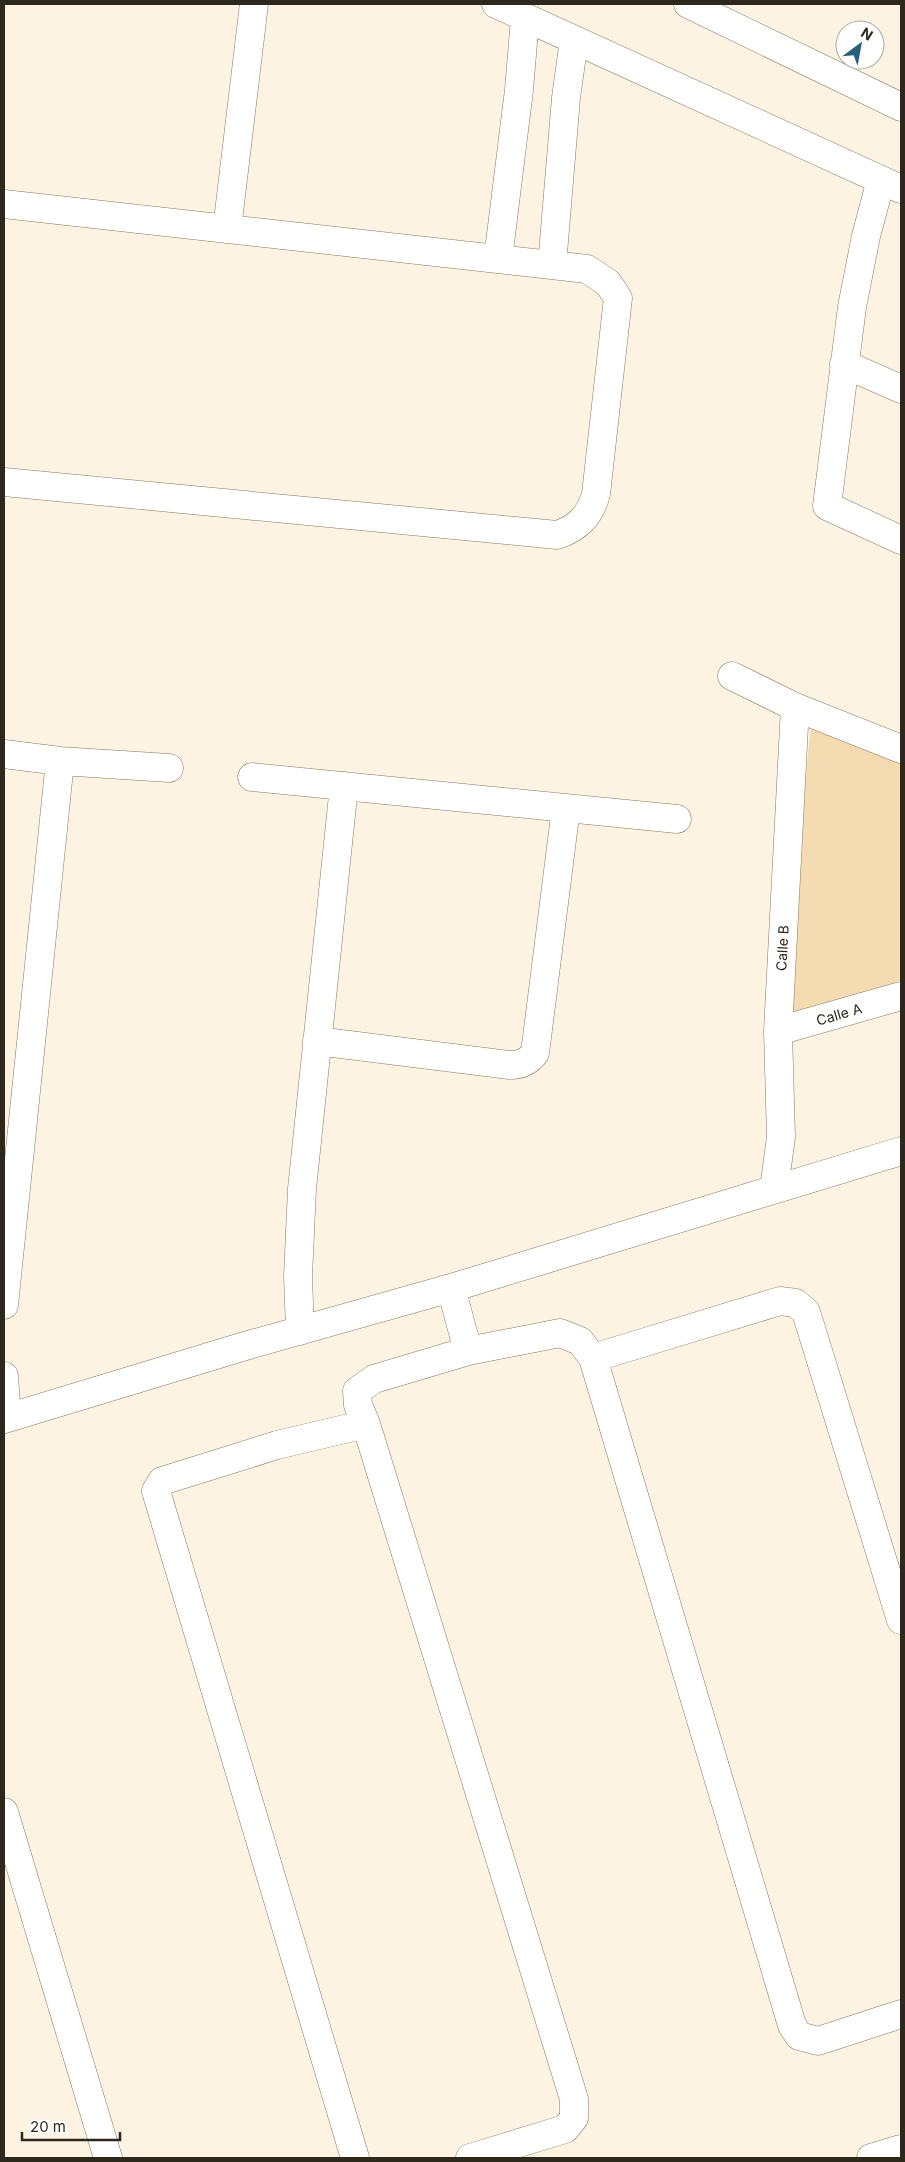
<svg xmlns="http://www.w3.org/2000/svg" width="905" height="2162" font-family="Inter,sans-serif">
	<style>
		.green { fill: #f4dbb1 }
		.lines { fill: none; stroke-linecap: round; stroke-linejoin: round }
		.minor-casing { stroke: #87785f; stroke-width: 29 }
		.minor { stroke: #fff; stroke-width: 28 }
		.labels { text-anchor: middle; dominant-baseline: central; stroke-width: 5; stroke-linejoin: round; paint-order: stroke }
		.street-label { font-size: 14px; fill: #2d271c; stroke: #fff }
	</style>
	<rect width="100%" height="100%" fill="#fdf3e2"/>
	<path class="green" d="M 811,727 L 901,764 L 901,981 L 793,1012 L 796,867 Z"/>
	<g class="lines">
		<defs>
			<path id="minor" d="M 496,4 L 901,189
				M 688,4 L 901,107
				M 881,180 L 866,236 L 852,307 L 827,506 L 901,540
				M 4,204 L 587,269 L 608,283 L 618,298 L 596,494 C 590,516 578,528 557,535 L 4,482
				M 227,229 L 254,4
				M 498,259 L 519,90 L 525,18
				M 552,265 L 566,98 L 574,40
				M 844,364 L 901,389
				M 732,676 L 795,707 L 901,749
				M 4,754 L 60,761 L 169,768
				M 252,777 L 677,819
				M 778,1031 L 901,996
				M 317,1041 L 510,1065 C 521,1065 528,1062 535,1053 L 566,808
				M 774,1189 L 781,1137 L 778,1031 L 795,707
				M 451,1288 L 468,1351
				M 4,1305 L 60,761
				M 300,1331 L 298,1276 L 302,1189 L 344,786
				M 593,1358 L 780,1301 L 796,1303 L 806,1312 L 901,1620
				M 4,1376 L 7,1418
				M 4,1419 L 245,1346 L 451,1288 L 901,1151
				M 366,1424 L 358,1405 L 357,1391 L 374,1379 L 468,1351 L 560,1333 L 580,1341 L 593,1358 L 792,2025 L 799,2036 L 818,2041 L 901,2014
				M 4,1812 L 108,2158
				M 355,2158 L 156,1491 L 162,1481 L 277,1445 L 366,1424 L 574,2099 L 574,2118 L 565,2129 L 470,2158
				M 871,2158 L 901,2149"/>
		</defs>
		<use href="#minor" class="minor-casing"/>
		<use href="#minor" class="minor"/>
	</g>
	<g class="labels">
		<g class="street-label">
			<text transform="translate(782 948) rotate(-87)">Calle B</text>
			<text transform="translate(839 1014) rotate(-16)">Calle A</text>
		</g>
	</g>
	<rect width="905" height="2162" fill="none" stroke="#2d271c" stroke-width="10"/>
	<g transform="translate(860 45) rotate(32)"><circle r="24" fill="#ffffff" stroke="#aba9a4"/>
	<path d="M0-4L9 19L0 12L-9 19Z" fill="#27607a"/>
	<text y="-8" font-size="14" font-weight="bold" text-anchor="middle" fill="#2d271c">N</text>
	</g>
	<path d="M22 2132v8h98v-8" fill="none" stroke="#2d271c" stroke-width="2.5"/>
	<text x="30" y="2132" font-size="15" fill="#2d271c" stroke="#ffffff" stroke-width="4" paint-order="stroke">20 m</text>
</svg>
